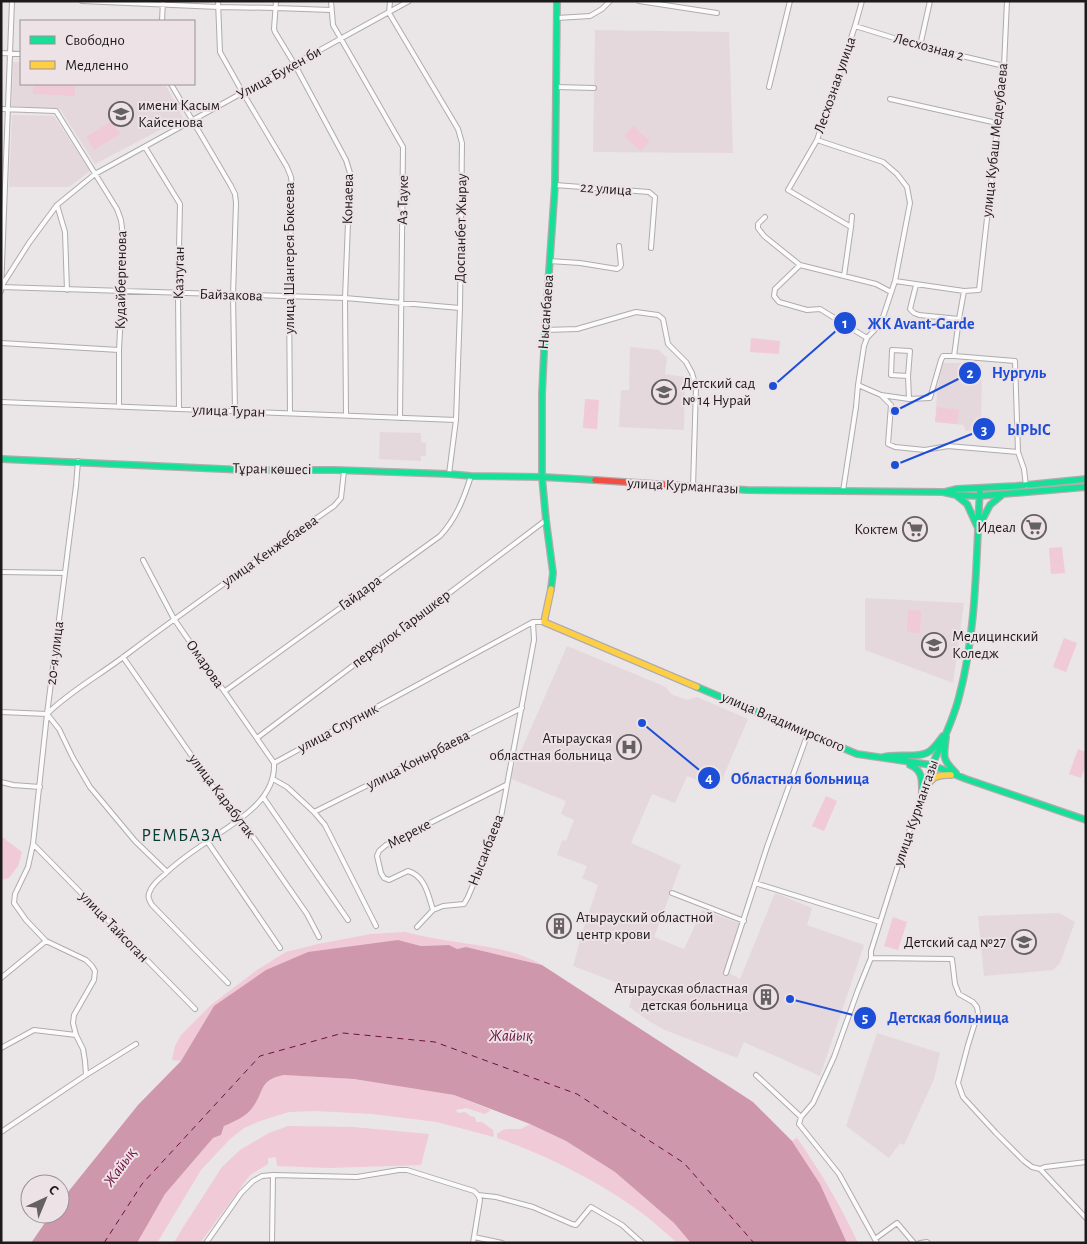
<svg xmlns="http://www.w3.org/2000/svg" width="1087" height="1244" font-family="'Alegreya Sans',sans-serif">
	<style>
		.built { fill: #e5d8dc }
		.green { fill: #f0cad6 }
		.water { fill: #cf97ac }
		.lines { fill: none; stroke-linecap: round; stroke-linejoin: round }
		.ferry { stroke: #6e103e; stroke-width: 1; stroke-dasharray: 6 5; stroke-linecap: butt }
		.street-casing { stroke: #b0abad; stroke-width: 6 }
		.fast-casing { stroke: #b0abad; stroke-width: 8 }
		.slow-casing { stroke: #b0abad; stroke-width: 8 }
		.jam-casing { stroke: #b0abad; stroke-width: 8 }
		.street { stroke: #fcfbfb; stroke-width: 4 }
		.fast { stroke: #16e098; stroke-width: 5.5 }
		.slow { stroke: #ffcf43; stroke-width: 5.5 }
		.jam { stroke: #f24e42; stroke-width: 5.5 }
		.labels { text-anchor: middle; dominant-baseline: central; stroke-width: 4; stroke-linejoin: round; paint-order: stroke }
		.street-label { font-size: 15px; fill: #1d1a1b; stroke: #ede2e6 }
		.poi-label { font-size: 15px; fill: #1d1a1b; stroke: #ede2e6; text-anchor: end }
		.water-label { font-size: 16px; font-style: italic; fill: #6e103e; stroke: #ede2e6 }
		.quarter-label { font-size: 18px; letter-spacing: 1px; fill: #003e33; stroke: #ede2e6 }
		.leader { fill: none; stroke: #1d4ed8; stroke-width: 2 }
		.callout-dot { fill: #1d4ed8; stroke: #ede2e6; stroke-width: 2 }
		.mark-label { font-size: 15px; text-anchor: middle; font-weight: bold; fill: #fff }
		.callout-label { font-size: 16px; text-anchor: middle; font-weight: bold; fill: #1d4ed8; stroke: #ede2e6; stroke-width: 4; stroke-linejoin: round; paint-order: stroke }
	</style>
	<rect width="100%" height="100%" fill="#eae5e7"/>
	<path class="built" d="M 595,30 L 729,32 L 733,153 L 593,152 Z
		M 13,62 L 21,62 L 21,84 L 165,84 L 183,118 L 95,164 L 60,109 L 12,106 Z
		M 12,115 L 54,116 L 90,171 L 69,187 L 9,187 Z
		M 630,347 L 659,350 L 667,358 L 665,374 L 685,377 L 684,430 L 619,427 L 621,390 L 629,390 Z
		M 942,363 L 959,363 L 982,365 L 981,428 L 966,431 L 963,425 L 935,422 L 937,392 L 934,389 L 938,385 Z
		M 380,432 L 421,433 L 421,442 L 426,443 L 426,456 L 421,456 L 421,461 L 379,459 Z
		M 865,598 L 964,603 L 953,683 L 865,650 Z
		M 567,646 L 666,687 L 671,694 L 687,700 L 697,697 L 748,719 L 718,789 L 687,776 L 675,803 L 652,794 L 631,843 L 681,865 L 654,937 L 684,949 L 702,910 L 745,925 L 729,973 L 740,979 L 775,893 L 812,908 L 807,925 L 864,945 L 820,1076 L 744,1042 L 737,1058 L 665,1030 L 652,1023 L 629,1007 L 634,989 L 573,966 L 583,930 L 598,885 L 582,878 L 587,866 L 557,855 L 562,840 L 566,841 L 574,820 L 561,814 L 566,801 L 509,778 Z
		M 1059,913 L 1075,922 L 1060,963 L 1053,970 L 984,976 L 978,916 Z
		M 877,1033 L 940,1053 L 934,1079 L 904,1145 L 900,1143 L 889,1158 L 846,1126 Z"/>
	<path class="green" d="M 33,84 L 75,84 L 75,96 L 33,94 Z
		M 112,121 L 120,134 L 94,150 L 86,137 Z
		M 633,126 L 650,141 L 641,151 L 624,136 Z
		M 751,338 L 780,341 L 779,354 L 750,352 Z
		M 585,399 L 599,400 L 597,429 L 583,428 Z
		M 937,407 L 959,410 L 957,424 L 935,422 Z
		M 1062,547 L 1065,573 L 1051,574 L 1049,548 Z
		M 908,610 L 921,611 L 920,633 L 907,632 Z
		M 1064,638 L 1077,643 L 1066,672 L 1053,667 Z
		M 1078,749 L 1086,752 L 1086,765 L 1081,778 L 1069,774 Z
		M 826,796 L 837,801 L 824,831 L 812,826 Z
		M 1,836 L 22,852 L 18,866 L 9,878 L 1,880 Z
		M 893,917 L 907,922 L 898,950 L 884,946 Z
		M 405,932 C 424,937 444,940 463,943 C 491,947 518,951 542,965 L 466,947 L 457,949 L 449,945 L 421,946 L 398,940 L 214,1006 L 181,1061 L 172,1060 L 175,1046 L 181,1035 L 211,1005 L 257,970 L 286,952 L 318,944 L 371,934 Z
		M 284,1075 L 354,1079 L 454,1095 L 491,1110 L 485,1114 L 466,1108 L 455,1110 L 459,1113 L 465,1112 L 470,1116 L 475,1117 L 476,1122 L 482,1122 L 493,1130 L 494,1137 L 437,1122 L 372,1114 L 316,1111 L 289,1112 L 260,1121 L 244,1128 L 230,1139 L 201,1170 L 157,1243 L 137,1243 L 165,1194 L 213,1138 L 221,1135 L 224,1126 C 234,1122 247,1116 253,1107 C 265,1090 259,1080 284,1075 Z
		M 530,1124 L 566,1141 L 615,1172 L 674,1223 L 691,1243 L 677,1243 C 666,1233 654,1222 642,1213 C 600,1182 547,1155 497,1138 L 497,1134 L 503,1130 L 507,1129 L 521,1129 Z
		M 288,1126 L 353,1127 L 429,1134 L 421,1165 L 328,1168 L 277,1166 L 276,1157 L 268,1158 L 268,1164 L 250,1175 L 200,1243 L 174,1243 L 182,1229 L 222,1167 L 240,1150 L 269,1133 Z
		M 797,1138 C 820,1171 841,1206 858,1243 L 847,1243 L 820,1184 L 792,1141 Z"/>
	<path class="water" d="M 398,940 L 421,946 L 449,945 L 457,949 L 466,947 L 542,965 L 753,1102 L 792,1141 L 820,1184 L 847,1243 L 691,1243 L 674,1223 L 615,1172 L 566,1141 L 530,1124 L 454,1095 L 354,1079 L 284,1075 C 259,1080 265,1090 253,1107 C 247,1116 234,1122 224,1126 L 221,1135 L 213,1138 L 165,1194 L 137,1243 L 31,1243 L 51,1214 L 60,1214 L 60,1202 L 138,1105 L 181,1061 L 214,1006 L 266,970 L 308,952 Z"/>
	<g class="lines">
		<path class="ferry" d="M 104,1243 L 142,1184 L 260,1056 L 343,1033 L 435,1042 L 577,1094 L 684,1163 L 754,1243"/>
		<defs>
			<path id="street" d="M 82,1 L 218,7 L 276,8 L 331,10
				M 218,1 L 220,52 L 243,93 L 287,167 L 291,177 L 292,186 L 289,296 L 290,413
				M 276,1 L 274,29 L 275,32 L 295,65 L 346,160 L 350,173 L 345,298 L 346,415
				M 331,1 L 333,25 L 403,147 L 400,418
				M 390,1 L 389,13 L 458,129 L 462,143 L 460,308 L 456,420 L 449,474
				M 639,1 L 717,13
				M 557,18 L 590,16 L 602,9 L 610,1
				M 162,21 L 163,1
				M 855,26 L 920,46 L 1004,66
				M 920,46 L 930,1
				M 1,53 L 21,54
				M 171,84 L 231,186 L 235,194 L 236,203 L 233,295 L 235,411
				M 556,87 L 594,88
				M 769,87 L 790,1
				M 890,99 L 997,123
				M 1,109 L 56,111 L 117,209 L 121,220 L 122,228 L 122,291 L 119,350 L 119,407
				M 817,140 L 788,190 L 851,227 L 844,276
				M 145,147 L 180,204 L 178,293 L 179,409
				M 555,185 L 649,192 L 655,197 L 651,248
				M 57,205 L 65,232 L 67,290
				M 765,217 L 758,224 L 758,228 L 764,236 L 800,265 L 876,284 L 891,292
				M 851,227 L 852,216
				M 549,261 L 580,263 L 617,269 L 620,267 L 621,265 L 619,246
				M 800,265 L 775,289 L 774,296 L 779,302 L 807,310 L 820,309 L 867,338
				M 895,281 L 964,291 L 979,290 L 1004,66 L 1007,1
				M 916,285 L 910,309 L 914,313 L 919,315 L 959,319
				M 1,287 L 29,243 L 57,205 L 95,174 L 409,1
				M 1,287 L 345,298 L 460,308
				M 1,291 L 12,1
				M 545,330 L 577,329 L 636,312 L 658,315 L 663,319 L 668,344 L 686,362 L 692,373 L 696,387 L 693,487
				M 1,343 L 119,350
				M 954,356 L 1015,361 L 1018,452 L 1024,469 L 1026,486
				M 908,376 L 891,375 L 892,350 L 910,351 L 908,376 L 909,399
				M 858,385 L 881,395 L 909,399 L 930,398 L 941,360 L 943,356 L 954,356 L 959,319 L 964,291
				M 882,396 L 891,405 L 888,444 L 895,447 L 925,450 L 948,446 L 1018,452
				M 1,402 L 456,420
				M 78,461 L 76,486 L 47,714 L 33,844 L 28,867 L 15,894 L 14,903 L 26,920 L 46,941 L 86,960 L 92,966 L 95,971 L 94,980 L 74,1015 L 73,1023 L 76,1035 L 83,1049 L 85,1061 L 86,1075
				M 843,491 L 856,407 L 858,385 L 864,346 L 867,338 L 881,323 L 895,281 L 910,203 L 907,187 L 897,174 L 883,162 L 817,140 L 855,26 L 862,1
				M 143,560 L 174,619 L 274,763 C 276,800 237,821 211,839 C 195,850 179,860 165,874 C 160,878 152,885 150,891 C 147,896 149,900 152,905 L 228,983
				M 1,572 L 65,573
				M 123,657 L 230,811 L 240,818 L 307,914 L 319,937
				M 225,691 L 440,536 C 456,519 464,498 471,476
				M 1,712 L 47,714
				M 47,714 C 70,691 100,675 126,655 C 194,604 264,555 334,506 L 341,498 L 344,471
				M 47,714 L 59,729 L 73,758 L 90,787 L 135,841 L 167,872
				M 257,738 L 546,520
				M 274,763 L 533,622 L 544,622
				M 273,779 L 287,787 L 314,812 L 325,825 L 376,926
				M 1,782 L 13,785 L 40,787
				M 925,784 L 932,765
				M 263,797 L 348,920
				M 314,812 L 522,708
				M 207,841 L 280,948
				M 33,844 L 195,1009
				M 755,883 L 880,922
				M 672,893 L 744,921
				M 433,910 C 428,894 425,876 408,871 L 389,880 L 384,878 L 381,873 L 377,856 L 379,851 L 386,845 L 506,785
				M 417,927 L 433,910 L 443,906 L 464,904 L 468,897 L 501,817 L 534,640 L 533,622
				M 871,958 L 952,959 L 955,984 L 959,994 L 973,1002 L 977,1007 L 978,1013 L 968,1045 L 958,1083 L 963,1097 L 996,1133 L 1024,1161 L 1032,1167 L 1040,1169 L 1086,1218
				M 726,973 L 767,847 L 808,733
				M 1,978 L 46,941
				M 1,1048 L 34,1030 L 76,1035
				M 756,1075 L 801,1117 L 799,1124 L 839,1174 L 877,1243
				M 801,1117 L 813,1103 L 834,1057 L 858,990 L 871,958 L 871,951 L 899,862 L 922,793
				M 1,1132 L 86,1075 L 136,1044
				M 1040,1169 L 1045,1167 L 1086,1162
				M 474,1237 L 502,1243
				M 875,1239 L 897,1223 L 914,1243
				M 206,1243 L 241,1193 L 253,1181 L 262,1176 L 273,1175 L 357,1177 L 399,1170 L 407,1170 L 474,1191 L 478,1195 L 496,1197 L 533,1207 L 572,1224 L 576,1225 L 590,1208 L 591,1207 L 622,1225 L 642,1243
				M 272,1243 L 273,1175
				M 473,1243 L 480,1200 L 478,1195
				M 920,1243 L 927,1242 L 928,1243"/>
			<path id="fast" d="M 1,459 L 245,470 L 335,470 L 449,474 L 471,476 L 542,477 L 595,480
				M 715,488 L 747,490 L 943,492 L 956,495 L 979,496 L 1086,487
				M 945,492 L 957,489 L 1016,486 L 1086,479
				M 957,496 L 967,504 L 978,528
				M 978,528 L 990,505 L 1002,495
				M 551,589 L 553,573 L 546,520 L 542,477 L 542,395 L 545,330 L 555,185 L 557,1
				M 697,687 L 857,754 L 932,765 L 966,779 L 1086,820
				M 946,737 C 944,757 941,758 956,773
				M 883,757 C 897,753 920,759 930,751 C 935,747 939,741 943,736
				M 910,765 C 923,770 922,781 922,793
				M 932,765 C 942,743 953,721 959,697 C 977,630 976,557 980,488"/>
			<path id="slow" d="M 551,589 L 544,622 L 697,687
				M 922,793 C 931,779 934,774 951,775"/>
			<path id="jam" d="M 595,480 L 715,488"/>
		</defs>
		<use href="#street" class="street-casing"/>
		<use href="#fast" class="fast-casing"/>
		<use href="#slow" class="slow-casing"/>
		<use href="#jam" class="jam-casing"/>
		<use href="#street" class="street"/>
		<use href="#fast" class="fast"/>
		<use href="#slow" class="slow"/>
		<use href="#jam" class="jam"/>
	</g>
	<defs>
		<symbol id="school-ring" viewBox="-11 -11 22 22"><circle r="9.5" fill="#ede2e6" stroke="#656162" stroke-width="1.5"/><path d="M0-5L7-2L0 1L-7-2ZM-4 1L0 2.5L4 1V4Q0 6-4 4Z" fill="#656162"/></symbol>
		<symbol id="supermarket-ring" viewBox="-11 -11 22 22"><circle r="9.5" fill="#ede2e6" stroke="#656162" stroke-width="1.5"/><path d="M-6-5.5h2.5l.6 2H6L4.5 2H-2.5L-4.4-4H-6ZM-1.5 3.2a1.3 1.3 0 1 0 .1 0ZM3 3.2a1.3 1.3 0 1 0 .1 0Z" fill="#656162"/></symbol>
		<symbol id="university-ring" viewBox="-11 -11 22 22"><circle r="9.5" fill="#ede2e6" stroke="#656162" stroke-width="1.5"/><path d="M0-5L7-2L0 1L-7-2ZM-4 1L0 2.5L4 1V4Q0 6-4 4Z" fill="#656162"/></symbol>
		<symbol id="hospital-ring" viewBox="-11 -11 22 22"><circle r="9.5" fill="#ede2e6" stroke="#656162" stroke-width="1.5"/><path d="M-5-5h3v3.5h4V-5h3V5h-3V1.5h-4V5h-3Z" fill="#656162"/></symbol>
		<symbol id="building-ring" viewBox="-11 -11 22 22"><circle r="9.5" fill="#ede2e6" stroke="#656162" stroke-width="1.5"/><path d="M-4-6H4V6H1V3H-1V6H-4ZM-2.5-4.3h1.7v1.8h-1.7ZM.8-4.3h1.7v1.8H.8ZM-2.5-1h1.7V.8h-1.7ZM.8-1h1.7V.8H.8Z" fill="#656162"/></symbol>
	</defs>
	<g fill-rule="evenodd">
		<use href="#school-ring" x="107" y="100" width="28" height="28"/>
		<use href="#school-ring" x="650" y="378" width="28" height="28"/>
		<use href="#supermarket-ring" x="1020" y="513" width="28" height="28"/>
		<use href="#supermarket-ring" x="901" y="515" width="28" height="28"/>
		<use href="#university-ring" x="920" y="631" width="28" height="28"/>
		<use href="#hospital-ring" x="615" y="733" width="28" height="28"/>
		<use href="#building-ring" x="545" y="912" width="28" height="28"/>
		<use href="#school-ring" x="1010" y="928" width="28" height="28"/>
		<use href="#building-ring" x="752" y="983" width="28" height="28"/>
	</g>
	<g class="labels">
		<g class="street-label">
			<text transform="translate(929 47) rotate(15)">Лесхозная 2</text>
			<text transform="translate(279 73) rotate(-29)">Улица Букен би</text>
			<text transform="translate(835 85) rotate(-71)">Лесхозная улица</text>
			<text transform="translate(995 140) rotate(-84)">улица Кубаш Медеубаева</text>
			<text transform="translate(606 189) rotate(4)">22 улица</text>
			<text transform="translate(348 199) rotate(-89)">Конаева</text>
			<text transform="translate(403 200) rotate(-89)">Аз Тауке</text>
			<text transform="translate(461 228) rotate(-89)">Доспанбет Жырау</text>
			<text transform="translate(289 258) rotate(-90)">улица Шангерея Бокеева</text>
			<text transform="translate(179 273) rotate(-89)">Казтуган</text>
			<text transform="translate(121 280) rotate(-89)">Кудайбергенова</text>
			<text transform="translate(231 295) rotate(2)">Байзакова</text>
			<text transform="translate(546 312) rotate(-86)">Нысанбаева</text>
			<text transform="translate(229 411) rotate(2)">улица Туран</text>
			<text transform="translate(272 469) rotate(1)">Тұран көшесі</text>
			<text transform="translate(683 486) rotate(3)">улица Курмангазы</text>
			<text transform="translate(270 551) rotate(-35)">улица Кенжебаева</text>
			<text transform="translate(360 593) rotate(-36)">Гайдара</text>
			<text transform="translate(401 629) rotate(-37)">переулок Гарышкер</text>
			<text transform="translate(55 653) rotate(-83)">20-я улица</text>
			<text transform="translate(205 664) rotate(55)">Омарова</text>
			<text transform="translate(783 722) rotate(23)">улица Владимирского</text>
			<text transform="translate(338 728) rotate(-28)">улица Спутник</text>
			<text transform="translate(418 760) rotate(-27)">улица Конырбаева</text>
			<text transform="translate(222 796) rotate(53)">улица Карабутак</text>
			<text transform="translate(916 813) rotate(-71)">улица Курмангазы</text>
			<text transform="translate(409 834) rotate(-28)">Мереке</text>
			<text transform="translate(486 850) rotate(-69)">Нысанбаева</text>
			<text transform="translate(114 927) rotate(46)">улица Тайсоган</text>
		</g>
		<g class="poi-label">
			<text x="138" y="105" text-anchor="start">имени Касым<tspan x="138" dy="17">Кайсенова</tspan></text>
			<text x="682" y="383" text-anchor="start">Детский сад<tspan x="682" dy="17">№ 14 Нурай</tspan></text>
			<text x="1016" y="527">Идеал</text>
			<text x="898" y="529">Коктем</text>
			<text x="952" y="636" text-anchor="start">Медицинский<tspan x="952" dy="17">Коледж</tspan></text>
			<text x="612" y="738">Атырауская<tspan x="612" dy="17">областная больница</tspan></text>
			<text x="576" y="917" text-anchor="start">Атырауский областной<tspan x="576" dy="17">центр крови</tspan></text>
			<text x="1006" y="942">Детский сад №27</text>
			<text x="748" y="988">Атырауская областная<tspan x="748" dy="17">детская больница</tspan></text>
		</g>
		<g class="water-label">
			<text x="511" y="1036">Жайық</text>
			<text transform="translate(120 1167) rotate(-54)">Жайық</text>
		</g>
		<g class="quarter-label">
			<text x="182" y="836">РЕМБАЗА</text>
		</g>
	</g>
	<path class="leader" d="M773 386L845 323M895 411L970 373M895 465L984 429M642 723L709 778M790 999L865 1018"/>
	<g class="callout-dot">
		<circle cx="773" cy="386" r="5"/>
		<circle cx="895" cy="411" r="5"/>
		<circle cx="895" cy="465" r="5"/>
		<circle cx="642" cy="723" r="5"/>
		<circle cx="790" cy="999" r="5"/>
		<circle cx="845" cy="323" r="12"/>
		<circle cx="970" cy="373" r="12"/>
		<circle cx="984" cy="429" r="12"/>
		<circle cx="709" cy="778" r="12"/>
		<circle cx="865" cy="1018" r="12"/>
	</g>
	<g class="mark-label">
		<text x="845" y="328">1</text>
		<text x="970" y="378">2</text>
		<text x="984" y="435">3</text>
		<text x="709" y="783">4</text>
		<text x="865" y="1023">5</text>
	</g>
	<g class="callout-label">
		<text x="921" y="329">ЖК Avant-Garde</text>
		<text x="1019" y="378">Нургуль</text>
		<text x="1029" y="435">ЫРЫС</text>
		<text x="800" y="784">Областная больница</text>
		<text x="948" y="1023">Детская больница</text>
	</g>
	<rect width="1087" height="1244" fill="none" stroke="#1d1a1b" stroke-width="5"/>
	<rect x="20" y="20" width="175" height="65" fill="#ede2e6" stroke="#9a9295"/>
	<rect x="30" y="36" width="25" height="8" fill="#16e098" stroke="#9a9295"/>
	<text x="65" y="45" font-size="15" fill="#1d1a1b">Свободно</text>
	<rect x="30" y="61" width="25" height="8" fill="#ffcf43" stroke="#9a9295"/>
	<text x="65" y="70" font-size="15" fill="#1d1a1b">Медленно</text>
	<g transform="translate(45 1199) rotate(44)"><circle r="24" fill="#ede2e6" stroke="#9a9295"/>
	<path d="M0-4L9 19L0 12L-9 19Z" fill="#656162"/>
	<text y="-8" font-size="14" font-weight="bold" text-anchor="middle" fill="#1d1a1b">С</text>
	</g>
</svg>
